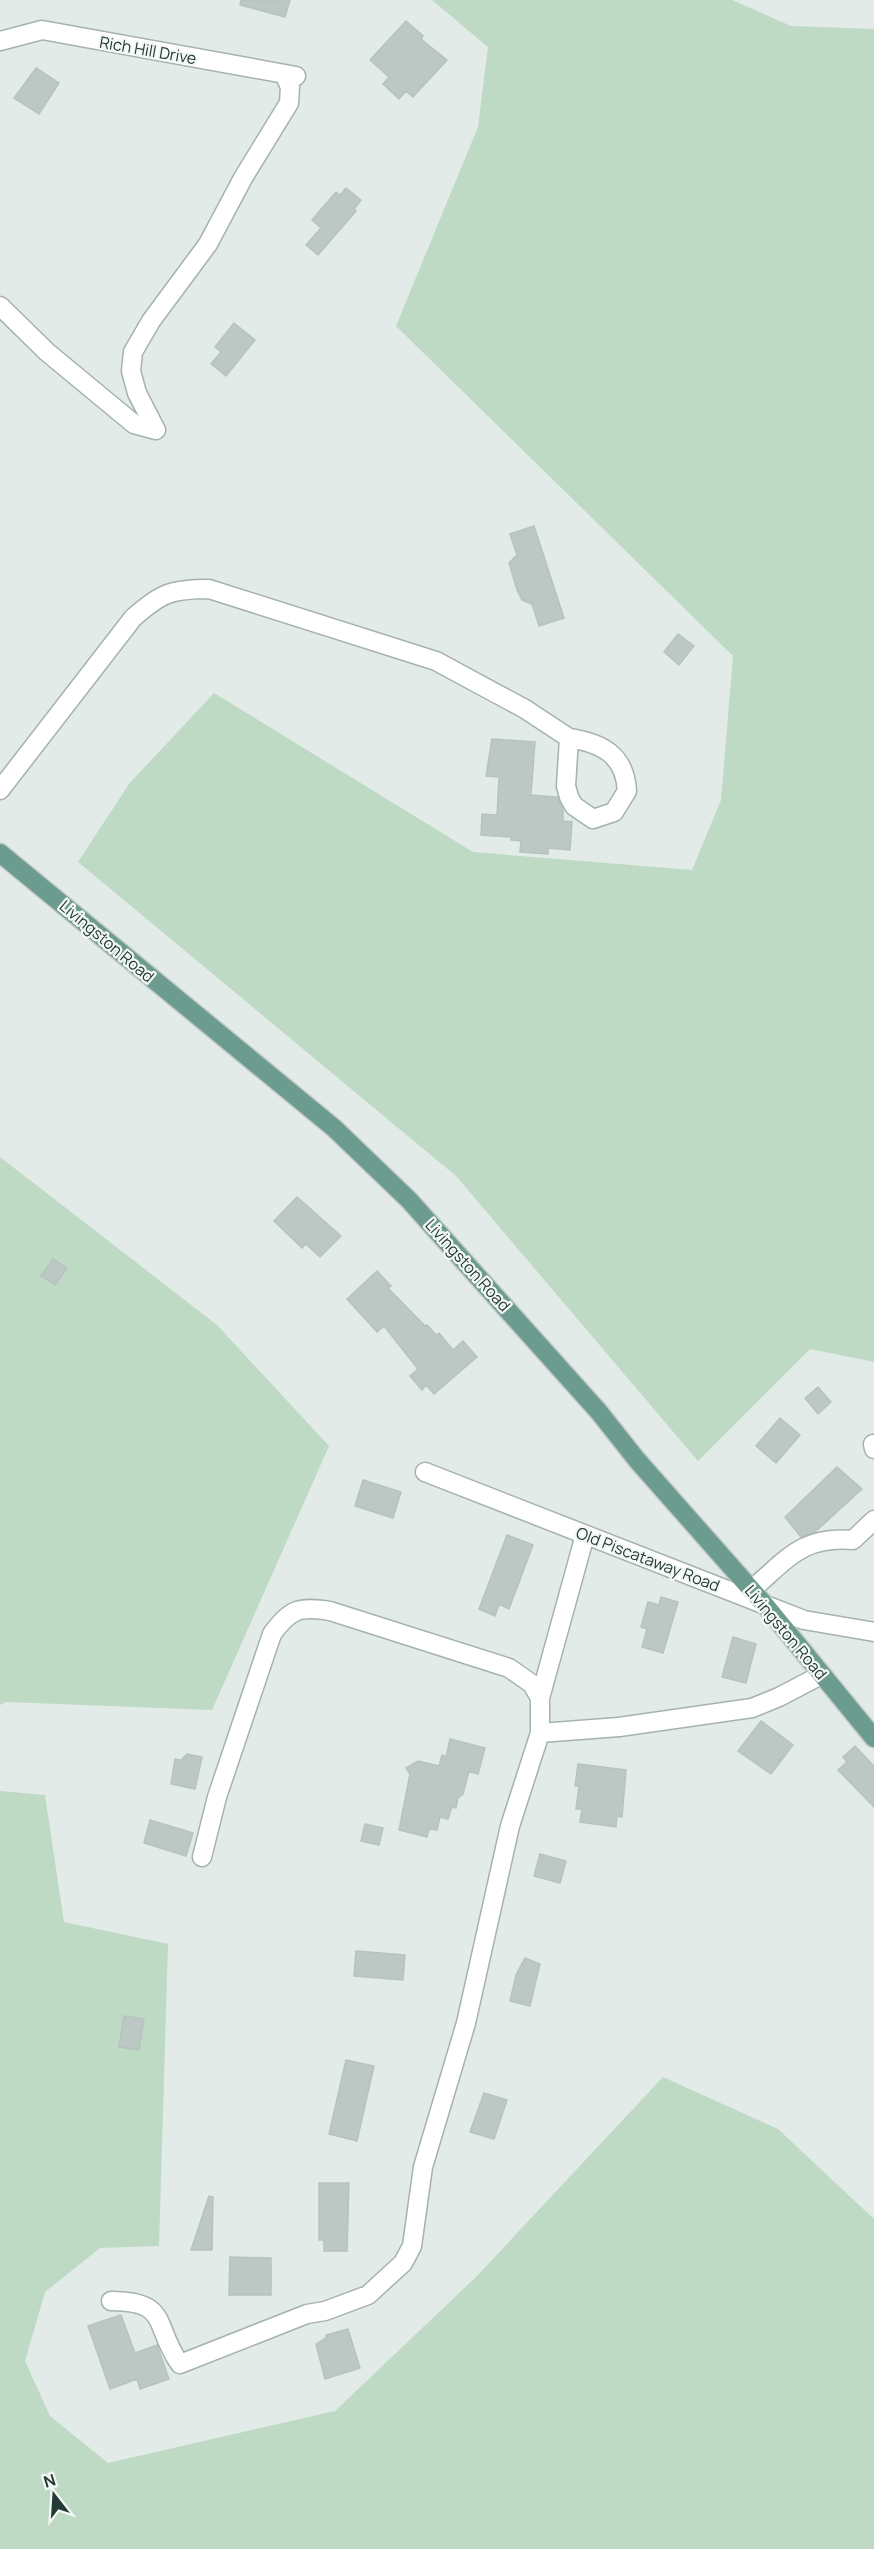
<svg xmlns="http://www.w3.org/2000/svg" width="874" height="2549" font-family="Manrope,sans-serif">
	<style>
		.green { fill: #bedac5 }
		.building { fill: #bbc8c3; stroke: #b6c4be; stroke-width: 1.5 }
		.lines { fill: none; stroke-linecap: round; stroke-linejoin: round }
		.minor-casing { stroke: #a5b2ae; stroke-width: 21 }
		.major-casing { stroke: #c2c8c6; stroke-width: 21 }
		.minor { stroke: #fff; stroke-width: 18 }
		.major { stroke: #6c9c8f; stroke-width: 18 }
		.labels { text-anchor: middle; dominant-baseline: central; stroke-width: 4.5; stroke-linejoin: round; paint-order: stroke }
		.street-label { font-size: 16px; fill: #243a34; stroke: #f3f8f5 }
	</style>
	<rect width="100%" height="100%" fill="#e2ebe7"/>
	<path class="green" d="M 432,0 L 732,0 L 791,26 L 874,29 L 874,1362 L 810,1349 L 698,1461 L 456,1176 L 78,862 L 129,784 L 214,693 L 473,852 L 692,870 L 721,800 L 733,656 L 396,326 L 478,127 L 488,47 Z
		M 0,1157 L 217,1325 L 329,1446 L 212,1710 L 6,1702 L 0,1705 Z
		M 0,1791 L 45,1795 L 64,1922 L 168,1944 L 159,2246 L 100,2248 L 45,2292 L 25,2361 L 50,2416 L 108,2463 L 335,2411 L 476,2277 L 663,2077 L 778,2129 L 874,2219 L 874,2549 L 0,2549 Z"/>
	<path class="building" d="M 241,0 L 290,0 L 285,17 L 240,5 Z
		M 406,21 L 423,36 L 421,39 L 447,60 L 413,97 L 406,91 L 399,99 L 383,84 L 389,77 L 370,60 Z
		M 36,68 L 59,83 L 39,114 L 14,98 Z
		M 346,188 L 361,200 L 354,209 L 356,211 L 318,255 L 306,245 L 321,228 L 312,220 L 336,192 L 340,195 Z
		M 234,323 L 255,340 L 226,376 L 211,364 L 221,352 L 215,347 Z
		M 534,526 L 564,618 L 539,626 L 532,604 L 522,600 L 517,590 L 509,563 L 517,555 L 510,534 Z
		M 678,634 L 694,646 L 679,665 L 664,652 Z
		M 492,739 L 535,742 L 531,795 L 557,797 L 563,810 L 563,821 L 572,822 L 570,850 L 548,848 L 548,854 L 520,852 L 521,841 L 511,840 L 511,837 L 481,835 L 482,814 L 497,815 L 499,777 L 486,776 Z
		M 297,1197 L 341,1236 L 320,1257 L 306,1244 L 302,1248 L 274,1221 Z
		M 53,1259 L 67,1268 L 55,1285 L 41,1276 Z
		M 377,1271 L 391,1286 L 388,1288 L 425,1326 L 427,1325 L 436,1335 L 439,1333 L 453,1350 L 463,1341 L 477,1357 L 434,1394 L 426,1385 L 422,1390 L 410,1376 L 418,1369 L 384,1326 L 377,1332 L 347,1299 Z
		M 818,1387 L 831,1402 L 818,1414 L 805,1398 Z
		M 780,1418 L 800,1435 L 776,1463 L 756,1446 Z
		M 837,1467 L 862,1489 L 815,1532 L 801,1537 L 785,1517 Z
		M 363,1480 L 401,1492 L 393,1518 L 355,1506 Z
		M 507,1535 L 533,1545 L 509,1609 L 499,1604 L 495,1616 L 479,1609 Z
		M 661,1597 L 678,1602 L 663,1653 L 642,1647 L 647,1629 L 641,1627 L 648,1602 L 659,1605 Z
		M 733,1637 L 756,1644 L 746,1683 L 722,1677 Z
		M 761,1721 L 793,1745 L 771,1774 L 738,1751 Z
		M 450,1739 L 485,1748 L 478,1774 L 469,1771 L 463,1794 L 458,1798 L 456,1808 L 452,1807 L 448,1819 L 440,1817 L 437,1830 L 429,1829 L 427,1837 L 399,1830 L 410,1774 L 406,1768 L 418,1761 L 439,1766 L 442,1755 L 446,1757 Z
		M 855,1746 L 874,1766 L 874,1807 L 838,1770 L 847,1762 L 843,1757 Z
		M 187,1754 L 202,1757 L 195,1789 L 171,1784 L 175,1759 L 181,1760 Z
		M 578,1764 L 626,1770 L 622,1817 L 617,1816 L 616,1827 L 580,1822 L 582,1809 L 576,1809 L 579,1786 L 575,1786 Z
		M 150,1820 L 193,1833 L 186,1856 L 144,1843 Z
		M 365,1824 L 383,1828 L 379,1845 L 361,1841 Z
		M 540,1854 L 566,1861 L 560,1883 L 534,1876 Z
		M 356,1951 L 405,1955 L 403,1980 L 354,1976 Z
		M 525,1958 L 540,1964 L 530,2006 L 510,2001 L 516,1975 Z
		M 124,2016 L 144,2019 L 139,2050 L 119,2047 Z
		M 346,2060 L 374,2066 L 357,2141 L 329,2134 Z
		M 484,2093 L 507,2100 L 494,2139 L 470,2132 Z
		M 319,2183 L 349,2183 L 347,2251 L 324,2251 L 324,2240 L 319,2240 Z
		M 209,2196 L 213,2197 L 212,2250 L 191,2250 Z
		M 230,2257 L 271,2258 L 271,2295 L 229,2295 Z
		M 121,2315 L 135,2353 L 157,2345 L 169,2379 L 140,2389 L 137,2379 L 110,2389 L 88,2326 Z
		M 348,2329 L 360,2368 L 325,2379 L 316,2344 L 326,2338 L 326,2335 Z"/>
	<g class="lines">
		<defs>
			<path id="minor" d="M 0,41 L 42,30 L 296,76
				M 0,306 L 47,352 L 134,424 L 156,430 L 137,393 L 131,371 L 133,352 L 151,321 L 208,244 L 243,178 L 289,103 L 290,87 L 284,74
				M 569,738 C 602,743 625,755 627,791 L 614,812 L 593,819 L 574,806 L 569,797 L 566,786 Z
				M 0,790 L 133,618 C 161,593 171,589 209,589 L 436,661 L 525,709 L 569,738
				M 873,1444 L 874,1449
				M 425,1472 L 804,1620 L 874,1632
				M 751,1590 C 788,1559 801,1536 853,1540 L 874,1520
				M 540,1698 L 585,1535
				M 540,1733 L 619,1727 L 752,1708 L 779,1697 L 821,1675
				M 111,2301 C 171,2301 153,2327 180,2364 L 307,2314 L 325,2311 L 368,2295 L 403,2263 L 412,2246 L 423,2167 L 466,2023 L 510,1826 L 540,1733 L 540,1698 L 532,1684 L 509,1668 L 330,1611 C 299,1606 290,1609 272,1634 L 217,1797 L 202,1857"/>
			<path id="major" d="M 0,853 L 334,1128 L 409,1200 L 599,1412 L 637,1460 L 765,1605 L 874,1738"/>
		</defs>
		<use href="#minor" class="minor-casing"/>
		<use href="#major" class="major-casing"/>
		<use href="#minor" class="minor"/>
		<use href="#major" class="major"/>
	</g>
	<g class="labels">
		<g class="street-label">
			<text transform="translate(148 50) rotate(10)">Rich Hill Drive</text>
			<text transform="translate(107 941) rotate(40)">Livingston Road</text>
			<text transform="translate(468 1265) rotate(48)">Livingston Road</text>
			<text transform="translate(648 1559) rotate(21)">Old Piscataway Road</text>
			<text transform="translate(786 1632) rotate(50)">Livingston Road</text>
		</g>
	</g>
	<g transform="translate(54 2495) rotate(343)" stroke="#f3f8f5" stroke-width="4.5" paint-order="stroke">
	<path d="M0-4.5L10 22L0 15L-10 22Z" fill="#243a34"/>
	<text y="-9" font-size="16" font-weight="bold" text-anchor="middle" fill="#243a34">N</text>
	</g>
</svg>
